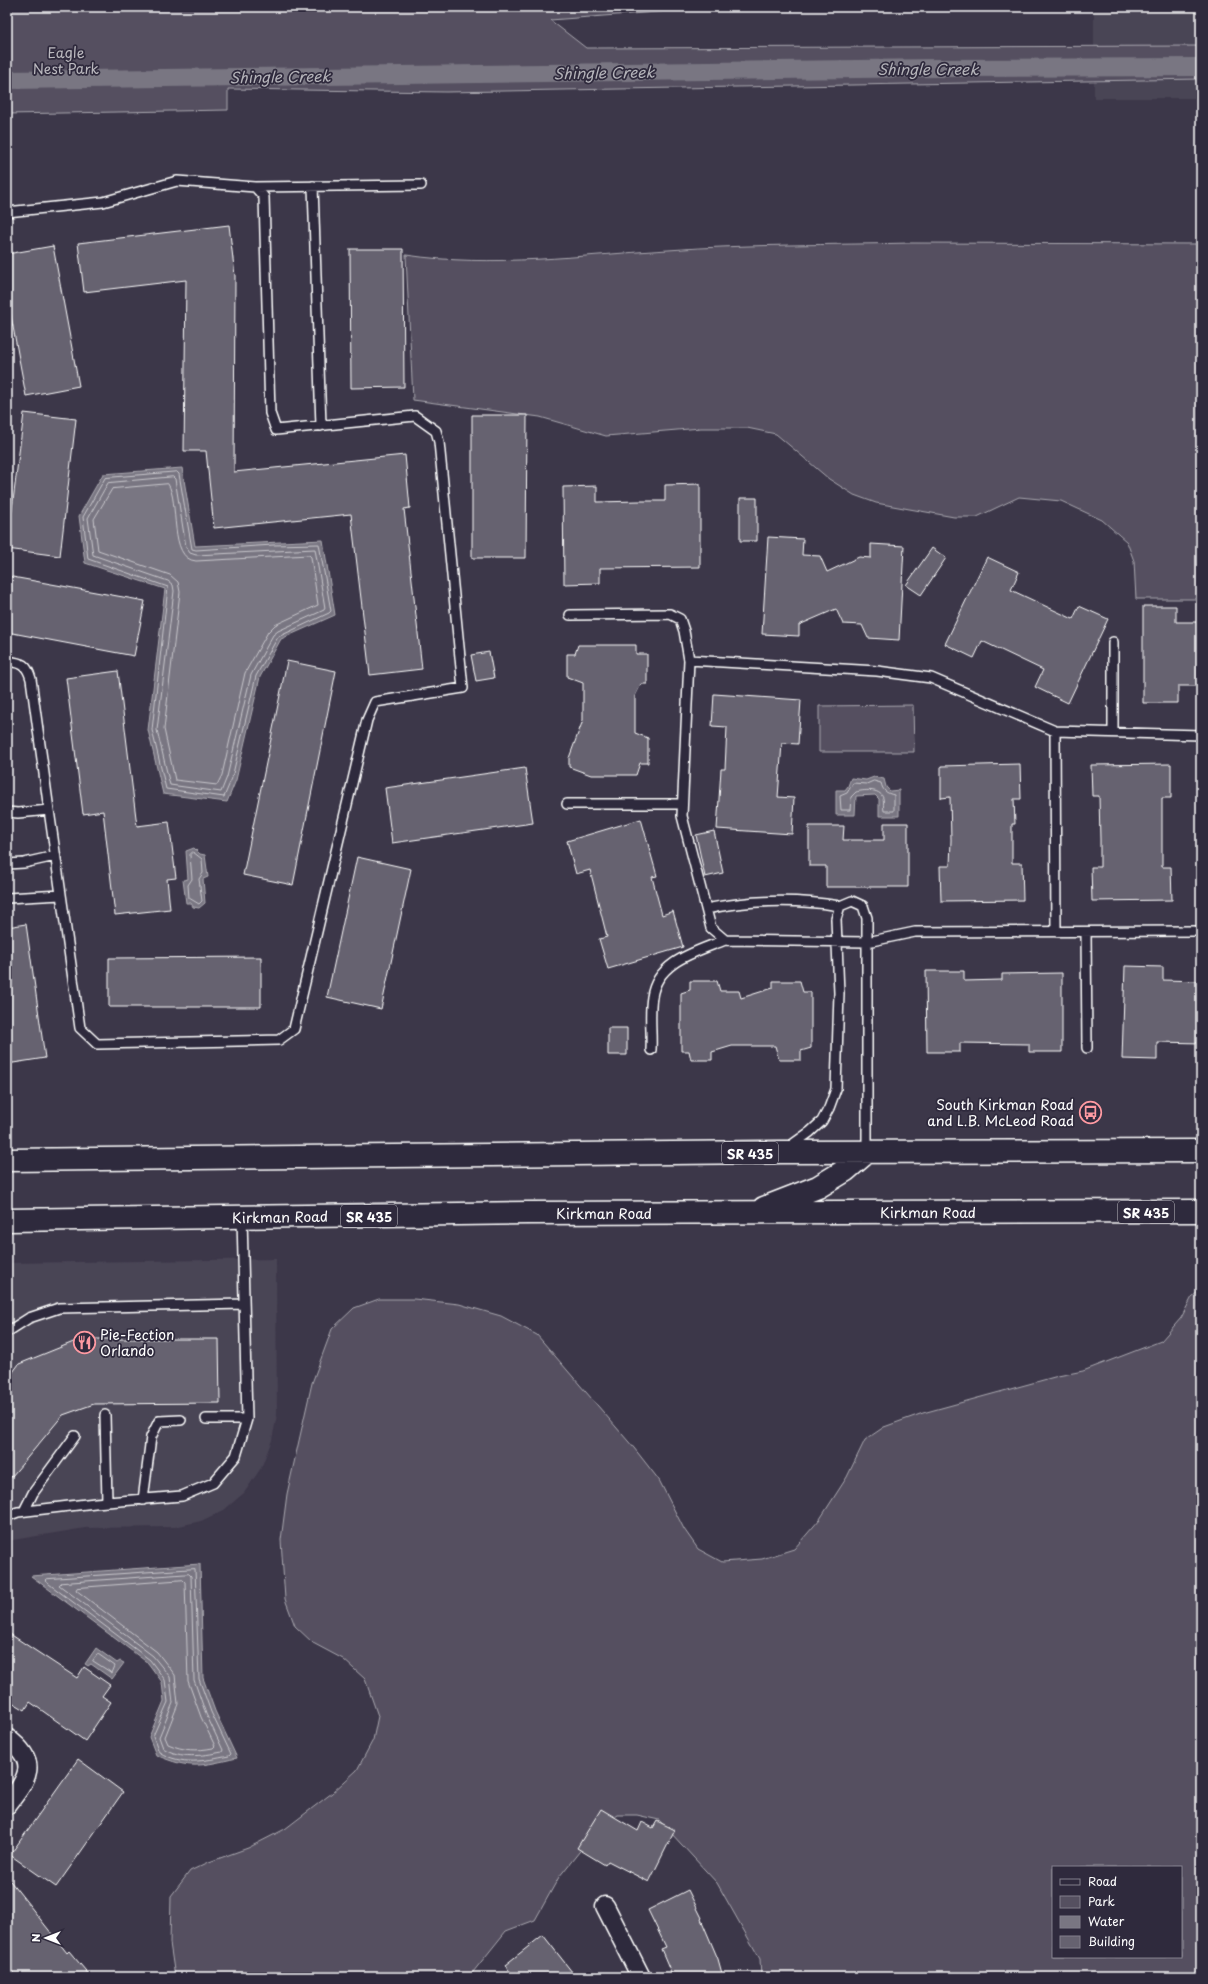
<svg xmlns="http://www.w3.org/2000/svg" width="1208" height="1984" font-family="'Playpen Sans',sans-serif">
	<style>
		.built { fill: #494455 }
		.green { fill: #555060; stroke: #aaa8b0; fill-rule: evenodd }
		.water { fill: #797682; stroke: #afadb4 }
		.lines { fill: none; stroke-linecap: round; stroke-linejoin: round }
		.shore { stroke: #c9c8cd; stroke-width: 1 }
		.canal { stroke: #797682; stroke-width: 18 }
		.building { fill: #666270; stroke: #fff }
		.service-casing { stroke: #fff; stroke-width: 12 }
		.minor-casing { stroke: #fff; stroke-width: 21 }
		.primary-casing { stroke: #fff; stroke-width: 25 }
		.service { stroke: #2f2a3d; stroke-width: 9 }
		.minor { stroke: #2f2a3d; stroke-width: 18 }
		.primary { stroke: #2f2a3d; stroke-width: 22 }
		.labels { text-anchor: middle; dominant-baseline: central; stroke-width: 3.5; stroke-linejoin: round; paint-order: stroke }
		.shield { fill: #2f2a3d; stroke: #c1bfc5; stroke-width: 1 }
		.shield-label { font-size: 13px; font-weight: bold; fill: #fff }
		.park-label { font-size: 14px; fill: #bbb9bf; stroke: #2f2a3d }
		.poi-label { font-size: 14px; fill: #fff; stroke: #2f2a3d; text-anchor: end }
		.street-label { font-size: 14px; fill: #fff; stroke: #2f2a3d }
		.water-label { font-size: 15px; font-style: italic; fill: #b5b4ba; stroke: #2f2a3d }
	</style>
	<rect width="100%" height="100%" fill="#3c3749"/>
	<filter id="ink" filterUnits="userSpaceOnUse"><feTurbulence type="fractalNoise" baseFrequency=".025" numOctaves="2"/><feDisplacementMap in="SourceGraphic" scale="8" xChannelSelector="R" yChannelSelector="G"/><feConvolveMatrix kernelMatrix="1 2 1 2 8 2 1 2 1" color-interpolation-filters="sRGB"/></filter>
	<g filter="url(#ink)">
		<path class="built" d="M 1094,7 L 1201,7 L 1201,98 L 1094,98 Z
			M 276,1259 L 277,1415 L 272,1440 L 261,1468 L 244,1493 L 224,1510 L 201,1521 L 175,1527 L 85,1528 L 7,1541 L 7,1263 Z"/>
		<path class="green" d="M 7,7 L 724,7 L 550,20 L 586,48 L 1201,46 L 1201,79 L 446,92 L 228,89 L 228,110 L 7,114 Z
			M 912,243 L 1201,244 L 1201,599 L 1136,599 L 1134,561 L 1127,542 L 1102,520 L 1061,501 L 1019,497 L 977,517 L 954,517 L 876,503 L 854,495 L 829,479 L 776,434 L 747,428 L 701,428 L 606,436 L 540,417 L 413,400 L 406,255 C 493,268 581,255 668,250 C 749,244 831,245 912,243 Z
			M 913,705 L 914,752 L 819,752 L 819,706 Z
			M 1201,1289 L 1201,1977 L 761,1977 L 760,1959 L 717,1883 L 659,1820 L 637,1815 L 617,1815 L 600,1826 L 559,1877 L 535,1920 L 506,1931 L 469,1977 L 175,1977 L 170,1943 L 171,1896 L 190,1871 L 209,1862 L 248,1848 L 285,1829 L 332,1793 L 357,1770 L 373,1740 L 378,1716 L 365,1679 L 343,1659 L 313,1643 L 295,1626 L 285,1599 L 281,1540 L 287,1494 L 312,1383 L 332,1329 L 354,1308 L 379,1299 L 414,1299 L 459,1304 L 501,1316 L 537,1335 L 634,1448 L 659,1480 L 684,1529 L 698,1549 L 722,1562 L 762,1559 L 794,1549 L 820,1519 L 847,1477 L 865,1440 L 884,1427 L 923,1413 L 1058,1376 L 1083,1371 L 1161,1341 L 1181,1318 L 1192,1297 ZM 1053,1867 L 1181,1867 L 1181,1957 L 1053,1957 Z"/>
		<path class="water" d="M 182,468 L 195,546 L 323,540 L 335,615 L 281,639 L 260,677 L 236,780 L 227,802 L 163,794 L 148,730 L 165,589 L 85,563 L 79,516 L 103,474 Z
			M 874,777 L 884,779 L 886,787 L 890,791 L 899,790 L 899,816 L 879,816 L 879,799 L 875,795 L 856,796 L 855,815 L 836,815 L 836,790 L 845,790 L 848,786 L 851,778 L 866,780 Z
			M 194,848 L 200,854 L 205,855 L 208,877 L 203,879 L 205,903 L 199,908 L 193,907 L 191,903 L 186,903 L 183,880 L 188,879 L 186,851 Z
			M 200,1564 L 203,1678 L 215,1711 L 237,1758 C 201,1766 191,1770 156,1755 L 149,1737 L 164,1701 L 162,1682 L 148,1663 L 31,1576 Z
			M 96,1648 L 117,1663 L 120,1661 L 124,1663 L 112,1679 L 91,1664 L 88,1666 L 85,1664 Z"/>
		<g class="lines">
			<path class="shore" d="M 177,472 L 179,474 L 192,549 L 196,550 L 273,545 L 319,544 L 331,611 L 329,613 L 278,637 L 256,676 L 232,778 L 224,797 L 166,789 L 152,730 L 168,587 L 88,559 L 83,517 L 105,478 Z
				M 173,477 L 175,479 L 186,547 L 190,553 L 196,555 L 315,549 L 325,608 L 324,610 L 278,631 L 273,635 L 251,675 L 227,777 L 221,792 L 170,785 L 157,730 L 174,591 L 173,585 L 168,581 L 93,555 L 88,518 L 108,483 Z
				M 168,484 C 180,501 168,559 196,561 L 309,555 L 311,557 L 318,605 L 275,625 L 268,632 L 245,673 L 222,775 L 217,785 L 175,780 L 164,729 L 180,592 L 178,582 L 170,575 L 98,550 L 94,519 L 112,489 Z
				M 874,781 L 881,783 C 883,791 886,793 894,795 L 894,811 L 884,811 C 883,807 884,802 883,798 C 880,788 863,790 856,792 L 851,797 L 850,810 L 841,810 L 840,796 L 847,793 L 853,783 L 866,784 Z
				M 193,852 L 202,859 L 203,873 L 199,879 L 202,901 L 199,904 L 189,898 L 188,885 L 192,879 L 190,855 Z
				M 195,1569 L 199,1679 L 211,1712 L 231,1754 L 229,1756 C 204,1761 182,1766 159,1752 L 153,1736 L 168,1702 L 165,1680 L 150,1660 L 45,1581 L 47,1579 Z
				M 189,1574 L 191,1576 L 194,1680 L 206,1714 L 223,1750 L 222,1752 C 201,1756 181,1759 163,1748 L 159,1737 L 173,1703 L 170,1677 L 153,1656 L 59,1585 L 61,1583 Z
				M 183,1580 L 185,1582 L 188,1681 L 201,1717 L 215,1746 L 213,1748 C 197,1751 184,1751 168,1744 L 165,1737 L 178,1704 L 175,1675 L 157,1652 L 76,1590 L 77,1588 Z
				M 98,1654 L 115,1666 L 112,1673 L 93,1661 Z"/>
			<path class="canal" d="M 7,80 L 937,68 L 1201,67"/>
		</g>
		<path class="building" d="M 229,225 L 235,276 L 234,472 L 405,455 L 410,508 L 404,509 L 422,669 L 370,675 L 351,514 L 214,528 L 206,451 L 184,451 L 186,280 L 84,292 L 78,243 Z
			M 53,246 L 79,386 L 26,396 L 7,295 L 7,254 Z
			M 350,249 L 403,249 L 404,387 L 351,388 Z
			M 24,413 L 76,419 L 60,556 L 7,549 Z
			M 472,415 L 527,415 L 526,558 L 472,558 Z
			M 700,484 L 700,567 L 600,568 L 600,583 L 564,584 L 563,487 L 597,486 L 597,502 L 639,501 L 665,501 L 665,485 Z
			M 740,498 L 757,498 L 757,541 L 740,541 Z
			M 768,537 L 803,539 L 802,555 L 820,556 L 827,572 L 859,557 L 871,558 L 871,544 L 904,546 L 899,640 L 868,638 L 862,625 L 843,624 L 836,609 L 799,625 L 799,636 L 762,634 Z
			M 932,548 L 946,558 L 921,595 L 906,585 Z
			M 987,557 L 1019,572 L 1011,590 L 1073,619 L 1079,606 L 1108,619 L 1068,703 L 1035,687 L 1043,670 L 982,641 L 974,658 L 945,644 Z
			M 7,576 L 145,601 L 134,656 L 7,632 Z
			M 1143,606 L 1176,606 L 1176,622 L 1201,622 L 1201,686 L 1178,686 L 1178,703 L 1143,703 Z
			M 578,645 L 636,645 L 636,654 L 647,654 L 647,684 L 641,684 L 635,696 L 635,733 L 648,738 L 648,763 L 640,763 L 636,775 L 591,775 L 569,767 L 569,758 L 583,720 L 583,683 L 567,677 L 567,654 L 575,654 Z
			M 489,652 L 494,678 L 476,681 L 471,655 Z
			M 287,661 L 336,671 L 293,885 L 243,875 Z
			M 118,671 L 137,826 L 169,822 L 176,878 L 167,879 L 170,909 L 115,915 L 103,811 L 83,814 L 66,678 Z
			M 714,694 L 801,700 L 798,744 L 782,743 L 778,797 L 794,798 L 792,834 L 717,829 L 721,769 L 725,769 L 727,727 L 712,726 Z
			M 1020,764 L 1021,799 L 1014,799 L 1015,824 L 1012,824 L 1012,863 L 1022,863 L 1023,900 L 941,901 L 940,866 L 950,866 L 951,840 L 950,797 L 941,798 L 941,766 Z
			M 1171,764 L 1171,798 L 1162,798 L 1162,867 L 1171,867 L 1172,900 L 1092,901 L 1091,867 L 1100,867 L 1100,840 L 1099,796 L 1092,796 L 1091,765 Z
			M 525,768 L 533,823 L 392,843 L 385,788 Z
			M 641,819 L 657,876 L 652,877 L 662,915 L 673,911 L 683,947 L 608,969 L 599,939 L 607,937 L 590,870 L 576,874 L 567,841 Z
			M 884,823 L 908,823 L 908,887 L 826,887 L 826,866 L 809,866 L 809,826 L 844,826 L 843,840 L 884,840 Z
			M 714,831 L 723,873 L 705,877 L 696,835 Z
			M 357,857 L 411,869 L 381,1009 L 327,997 Z
			M 26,924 L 45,1058 L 7,1064 L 7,927 Z
			M 261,957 L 261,1007 L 109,1007 L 109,958 Z
			M 1125,966 L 1163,967 L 1163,980 L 1201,981 L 1201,1043 L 1157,1042 L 1157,1060 L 1122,1059 Z
			M 926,971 L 964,971 L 964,981 L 1002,980 L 1002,974 L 1062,973 L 1062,1052 L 1029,1052 L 1029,1044 L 960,1043 L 960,1052 L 927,1052 Z
			M 690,981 L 717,981 L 720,991 L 739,991 L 741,998 L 773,988 L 773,981 L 800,981 L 803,992 L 811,992 L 811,1048 L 801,1051 L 801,1060 L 779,1060 L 775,1046 L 732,1046 L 712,1052 L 712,1060 L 691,1060 L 689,1051 L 681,1051 L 681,993 L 690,990 Z
			M 608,1028 L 627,1028 L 627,1055 L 608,1055 Z
			M 81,1339 L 219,1339 L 220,1403 L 94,1404 L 63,1415 L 7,1482 L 7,1380 L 19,1364 Z
			M 7,1632 L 77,1678 L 84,1667 L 110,1685 L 102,1696 L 111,1702 L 85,1741 L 30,1702 L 25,1710 L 7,1699 Z
			M 78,1759 L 123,1792 L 56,1887 L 10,1855 Z
			M 601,1809 L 638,1831 L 642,1822 L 653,1828 L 657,1821 L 675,1830 L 649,1882 L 608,1861 L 605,1865 L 577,1848 Z
			M 7,1877 L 67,1953 L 69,1951 L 91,1977 L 16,1977 L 7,1966 Z
			M 688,1890 L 702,1918 L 701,1919 L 718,1959 L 723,1977 L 673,1977 L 661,1949 L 666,1947 L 648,1910 Z
			M 543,1935 L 576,1977 L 514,1977 L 505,1965 Z"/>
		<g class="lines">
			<defs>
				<path id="service" d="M 313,186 L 321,426
					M 255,187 L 421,185
					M 7,212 L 103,202 L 177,181 L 255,187 L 264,197 L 270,413 L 276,430 L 415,416 L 436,431 L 439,442 L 463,688 L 375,702 L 367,720 L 294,1029 L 279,1040 L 97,1044 L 80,1028 L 49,810 L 18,813 L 7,812
					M 570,615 L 670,614 L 680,619 L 684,631 L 689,660 L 682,816 L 711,928 L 725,940 L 867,942 L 915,932 L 1201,931
					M 689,660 L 877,671 L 931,678 L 1055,731 L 1201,735
					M 7,661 C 22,663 27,664 31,679 L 49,810
					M 1055,731 L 1056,932
					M 1113,732 L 1113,642
					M 567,804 L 682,804
					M 7,864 L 24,863 L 55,856
					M 7,898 L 61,895
					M 706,909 C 750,900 796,899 840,906
					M 1086,932 L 1087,1048
					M 651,1050 C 652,1033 649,1014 652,997 C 657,961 696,952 725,940
					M 789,1147 L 810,1132 L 822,1121 L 829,1108 L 836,1089 L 839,993 L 836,919 L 840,906 L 852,901 L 863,906 L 867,918 L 867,1152
					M 7,1332 L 29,1318 L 59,1308 L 244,1304
					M 105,1415 L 107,1502
					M 206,1419 L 247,1419
					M 143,1500 L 151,1437 L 159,1421 L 181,1420
					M 24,1511 L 33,1493 L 75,1436
					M 7,1516 L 18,1512 L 95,1503 L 182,1496 L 213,1483 L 236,1456 L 247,1419 L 242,1217"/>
				<path id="minor" d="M 7,1738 C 40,1762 28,1778 7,1805
					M 605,1906 L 641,1977"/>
				<path id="primary" d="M 7,1160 L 780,1152 L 1201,1151
					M 764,1208 L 818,1187 L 846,1170 L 867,1152
					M 7,1220 L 529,1213 L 1201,1211"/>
			</defs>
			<use href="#service" class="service-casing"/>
			<use href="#minor" class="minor-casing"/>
			<use href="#primary" class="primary-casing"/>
			<use href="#service" class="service"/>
			<use href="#minor" class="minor"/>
			<use href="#primary" class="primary"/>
		</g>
	</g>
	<defs>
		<symbol id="bus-ring" viewBox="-11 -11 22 22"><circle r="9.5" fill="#2f2a3d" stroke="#ff9aa2" stroke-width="1.5"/><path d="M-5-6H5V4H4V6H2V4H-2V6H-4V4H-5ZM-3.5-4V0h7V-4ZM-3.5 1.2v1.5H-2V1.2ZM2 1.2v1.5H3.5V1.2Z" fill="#ff9aa2"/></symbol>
		<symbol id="restaurant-ring" viewBox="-11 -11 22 22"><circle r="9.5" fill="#2f2a3d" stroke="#ff9aa2" stroke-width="1.5"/><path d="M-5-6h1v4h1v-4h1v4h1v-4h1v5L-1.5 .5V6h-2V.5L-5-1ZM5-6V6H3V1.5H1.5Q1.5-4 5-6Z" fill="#ff9aa2"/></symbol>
	</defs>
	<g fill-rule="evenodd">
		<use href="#bus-ring" x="1078" y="1100" width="25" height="25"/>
		<use href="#restaurant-ring" x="72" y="1330" width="25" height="25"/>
	</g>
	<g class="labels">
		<g class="shield">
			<rect x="722" y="1142" width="56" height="22" rx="3"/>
			<rect x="1118" y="1201" width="56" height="22" rx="3"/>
			<rect x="341" y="1205" width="56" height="22" rx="3"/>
		</g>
		<g class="shield-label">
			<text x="750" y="1153">SR 435</text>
			<text x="1146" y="1212">SR 435</text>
			<text x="369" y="1216">SR 435</text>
		</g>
		<g class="park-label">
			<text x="66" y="52">Eagle<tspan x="66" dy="16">Nest Park</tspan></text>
		</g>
		<g class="poi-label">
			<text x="1074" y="1104">South Kirkman Road<tspan x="1074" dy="16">and L.B. McLeod Road</tspan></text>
			<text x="100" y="1334" text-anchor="start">Pie-Fection<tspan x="100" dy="16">Orlando</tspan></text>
		</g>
		<g class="street-label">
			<text x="928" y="1212">Kirkman Road</text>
			<text x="604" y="1213">Kirkman Road</text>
			<text transform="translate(280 1217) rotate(-1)">Kirkman Road</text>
		</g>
		<g class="water-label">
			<text x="928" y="68">Shingle Creek</text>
			<text transform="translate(604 72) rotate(-1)">Shingle Creek</text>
			<text transform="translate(280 76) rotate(-1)">Shingle Creek</text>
		</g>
	</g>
	<rect width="1208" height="1984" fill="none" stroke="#2f2a3d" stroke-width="24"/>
	<rect x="12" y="12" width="1184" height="1960" fill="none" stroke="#fff" stroke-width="1.5" filter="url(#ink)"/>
	<rect x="1052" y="1866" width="130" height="92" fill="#2f2a3d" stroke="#827f8b"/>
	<rect x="1060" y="1879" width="20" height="6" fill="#2f2a3d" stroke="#827f8b"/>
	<text x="1088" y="1886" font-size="12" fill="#ffffff">Road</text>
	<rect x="1060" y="1896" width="20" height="12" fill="#555060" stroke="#827f8b"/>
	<text x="1088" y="1906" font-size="12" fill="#ffffff">Park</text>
	<rect x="1060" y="1916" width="20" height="12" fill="#797682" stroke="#827f8b"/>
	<text x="1088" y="1926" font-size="12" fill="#ffffff">Water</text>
	<rect x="1060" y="1936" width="20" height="12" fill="#666270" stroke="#827f8b"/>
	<text x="1088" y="1946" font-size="12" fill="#ffffff">Building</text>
	<g transform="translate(46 1938) rotate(270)" stroke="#2f2a3d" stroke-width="3" paint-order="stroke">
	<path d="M0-3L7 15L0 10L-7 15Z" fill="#ffffff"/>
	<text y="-6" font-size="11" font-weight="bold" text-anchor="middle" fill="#ffffff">N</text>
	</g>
</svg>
